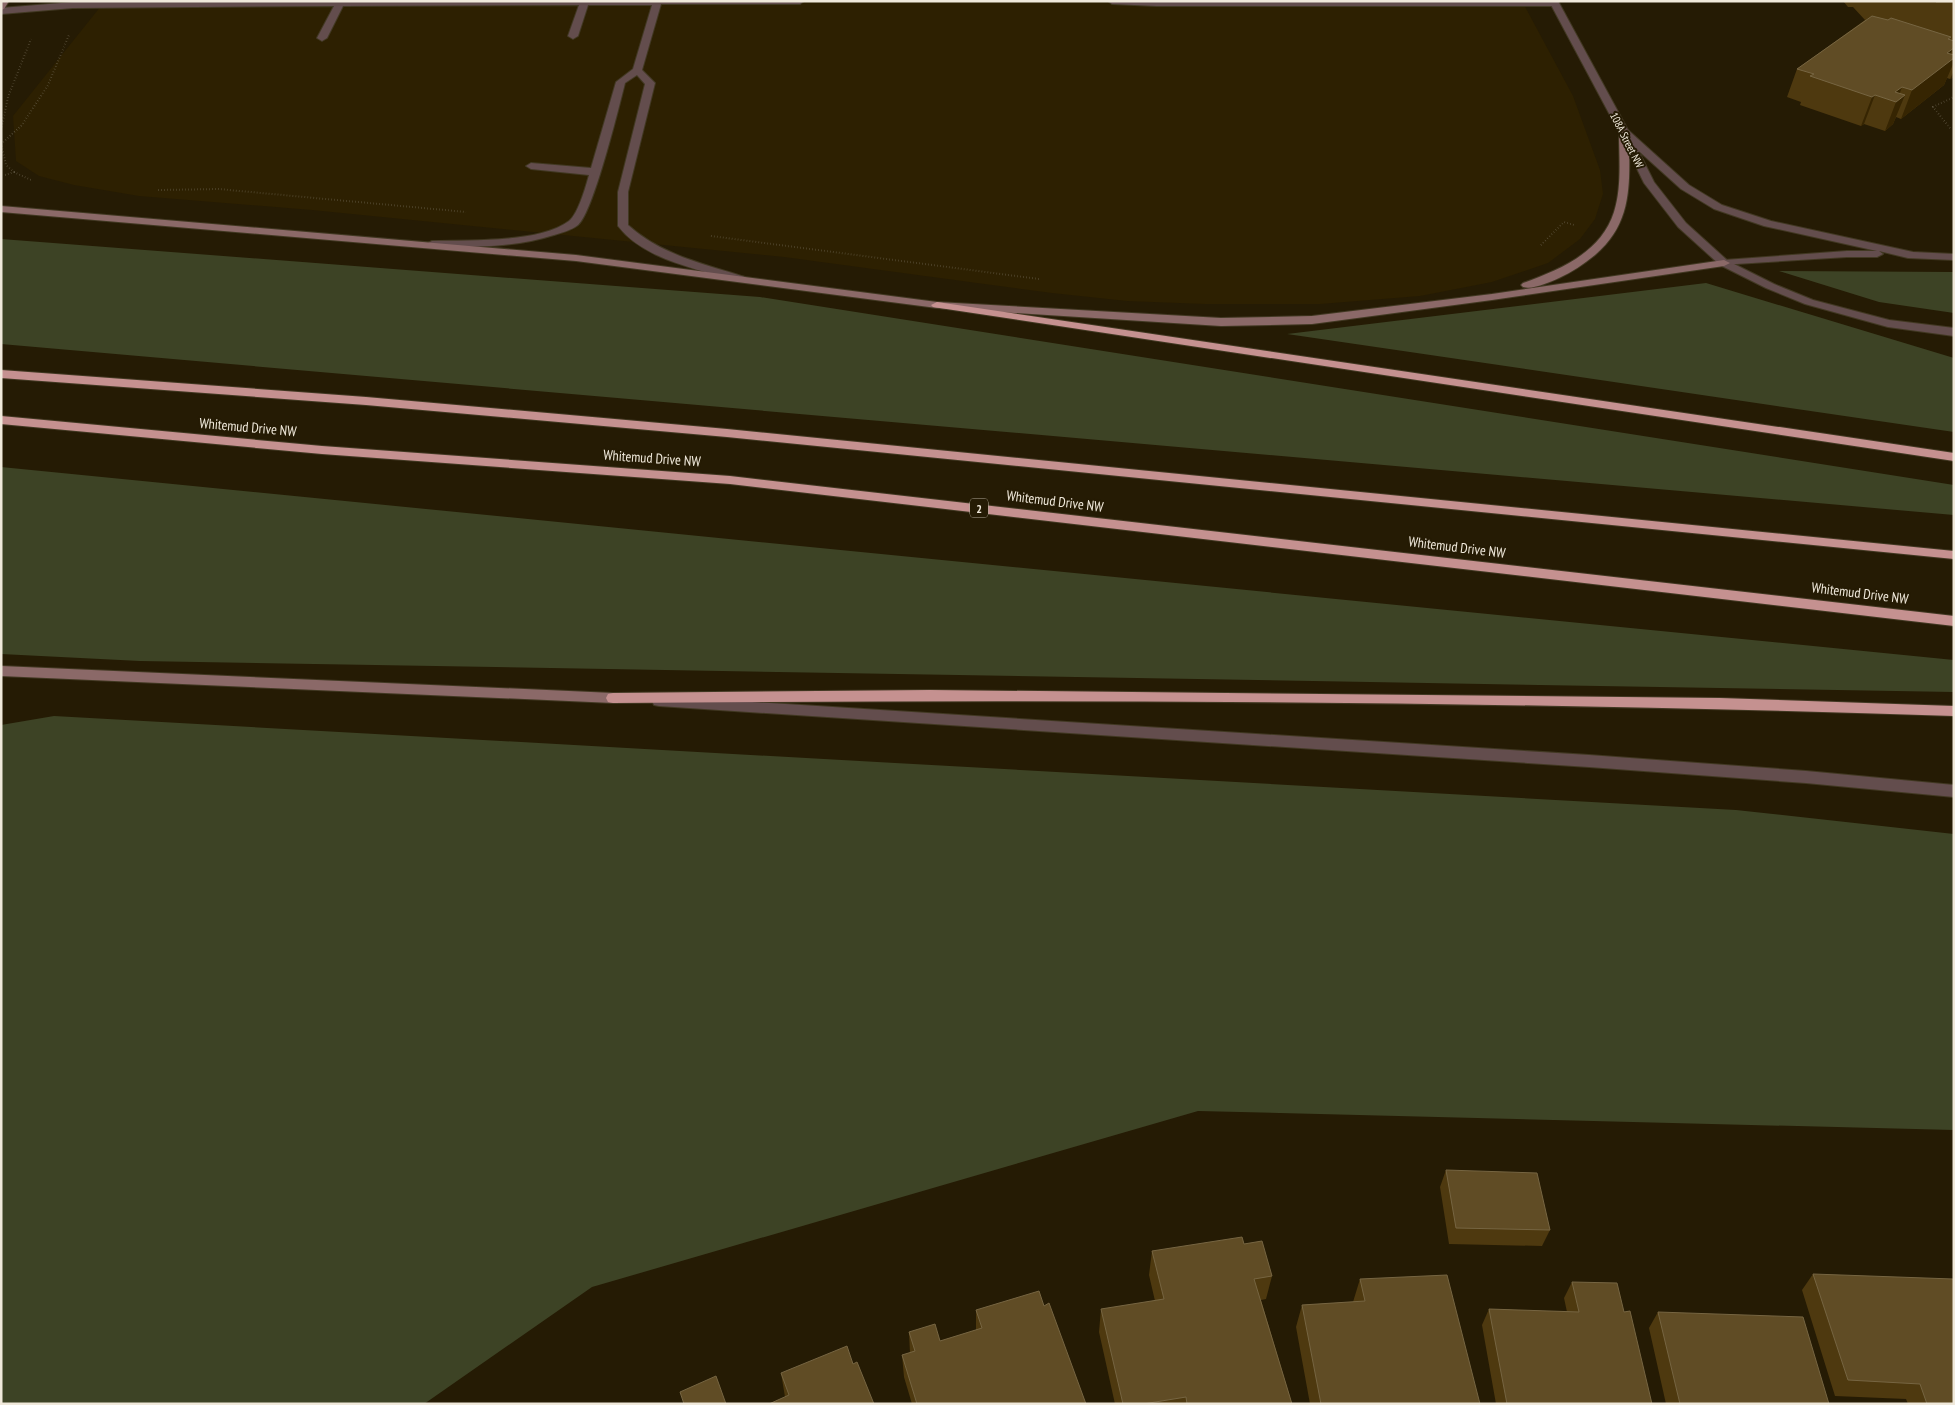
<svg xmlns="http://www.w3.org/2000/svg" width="1955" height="1405" font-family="'PT Sans Narrow',sans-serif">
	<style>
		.built { fill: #2d2001 }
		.green { fill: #3d4325 }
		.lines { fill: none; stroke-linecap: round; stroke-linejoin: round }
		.service-casing { stroke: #413822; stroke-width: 2 }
		.minor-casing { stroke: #413822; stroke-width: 2 }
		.tertiary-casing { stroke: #413822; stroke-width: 2 }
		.secondary-casing { stroke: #413822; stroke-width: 2 }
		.motorway-casing { stroke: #413822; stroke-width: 2 }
		.path { stroke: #645b47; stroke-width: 2; stroke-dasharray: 0.5 2.5; stroke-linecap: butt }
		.service { fill: #634d4d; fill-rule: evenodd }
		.minor { fill: #634d4d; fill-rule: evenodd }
		.tertiary { fill: #634d4d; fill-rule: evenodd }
		.secondary { fill: #8b6968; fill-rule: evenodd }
		.motorway { fill: #c59190; fill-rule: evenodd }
		.wall { fill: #4e390f }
		.shaded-wall { fill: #362502 }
		.building { fill: #604c25; stroke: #766542 }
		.labels { text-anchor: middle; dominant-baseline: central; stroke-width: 4; stroke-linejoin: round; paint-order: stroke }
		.far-street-label { font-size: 11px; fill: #f0e9db; stroke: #251b04 }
		.shield { fill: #251b04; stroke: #b3ab9a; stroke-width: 1 }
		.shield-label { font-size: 12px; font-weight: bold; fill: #f0e9db }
		.street-label { font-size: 14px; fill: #f0e9db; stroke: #251b04 }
	</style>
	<rect width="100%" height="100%" fill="#251b04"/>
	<path class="built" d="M 105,1 L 1522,1 L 1573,96 L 1600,170 L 1603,194 L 1595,219 L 1580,239 L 1548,263 L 1492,282 L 1420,296 L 1320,304 L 1205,304 L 1127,301 L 1052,293 L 784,257 L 312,210 L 139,196 L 74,185 L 39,176 L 16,161 L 13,116 Z"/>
	<path class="green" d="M 1,239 L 760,297 L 1954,485 L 1954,515 L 1,344 Z
		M 1779,271 L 1954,272 L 1954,313 L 1879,302 Z
		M 1706,283 L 1954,358 L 1954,432 L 1287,334 Z
		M 1,467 L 1954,660 L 1954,692 L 140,661 L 1,654 Z
		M 54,716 L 1736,810 L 1954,834 L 1954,1130 L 1198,1111 L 592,1287 L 424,1404 L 1,1404 L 1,725 Z"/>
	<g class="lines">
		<defs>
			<path id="service" d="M 264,1 L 804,1 L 800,4 L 661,4 L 642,70 L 655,83 L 628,192 L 628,225 C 661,255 704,264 745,277 L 747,279 L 741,282 L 737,281 C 698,269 644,260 618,226 L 618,192 L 645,84 L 637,75 L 625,83 C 619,107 593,213 578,225 C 572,230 561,233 554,235 C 514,248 473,247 432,247 L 426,244 L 432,241 C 468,240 540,243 569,221 C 578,214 586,186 589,175 L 531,169 L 526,166 L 531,163 L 591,168 L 616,82 L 633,69 L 652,5 L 588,5 L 578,36 L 573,39 L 568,36 L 579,5 L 343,6 L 327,38 L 322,41 L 317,38 L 334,6 L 73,8 L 1,14 L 1,8 L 73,2 Z
				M 1108,1 L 1557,1 L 1558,3 L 1554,6 L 1156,6 L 1112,4 Z"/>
			<path id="minor" d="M 1549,1 L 1558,1 L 1629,132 L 1654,182 L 1686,223 L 1728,261 L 1774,284 L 1813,300 L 1889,320 L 1954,328 L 1954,336 L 1888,327 L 1805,304 L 1766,288 L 1720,265 L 1678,227 L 1644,183 L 1619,132 Z"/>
			<path id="tertiary" d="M 1624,129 L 1628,130 L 1689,185 L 1722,205 L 1771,221 L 1913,252 L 1954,254 L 1954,260 L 1908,258 L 1879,251 L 1883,254 L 1877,257 L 1847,257 L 1720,265 L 1718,263 L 1724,260 L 1847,251 L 1877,251 L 1764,226 L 1714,209 L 1681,189 L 1620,134 L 1619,132 Z
				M 659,696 L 1589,755 L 1806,771 L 1954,785 L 1954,797 L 1806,783 L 1589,767 L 659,706 L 654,705 L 652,701 L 654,697 Z"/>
			<path id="secondary" d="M 1,1 L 9,1 L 4,9 L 1,10 Z
				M 1624,129 L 1629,132 C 1629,179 1635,221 1595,255 C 1584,264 1572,272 1559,278 C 1550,282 1533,290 1523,287 L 1521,285 L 1523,283 C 1559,270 1601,253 1614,212 C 1622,187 1619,158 1619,132 Z
				M 1,206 L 576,255 L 937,302 L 1221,318 L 1312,316 L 1492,294 L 1724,260 L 1730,263 L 1724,266 L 1492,300 L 1312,324 L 1221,326 L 937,308 L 576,261 L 1,212 Z
				M 1,666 L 613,693 L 618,694 L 620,698 L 618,702 L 613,703 L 1,676 Z"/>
			<path id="motorway" d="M 937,302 L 1954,453 L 1954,461 L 933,307 L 931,305 Z
				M 1,370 L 366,397 L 727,429 L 1954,551 L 1954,559 L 727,437 L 366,405 L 1,378 Z
				M 1,416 L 322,446 L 730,476 L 1954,616 L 1954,626 L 730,484 L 322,454 L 1,424 Z
				M 930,690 L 1720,698 L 1954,706 L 1954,716 C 1507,701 1060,699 613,703 L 608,702 L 606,698 L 608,694 L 613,693 Z"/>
		</defs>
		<use href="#service" class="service-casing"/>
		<use href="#minor" class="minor-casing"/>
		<use href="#tertiary" class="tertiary-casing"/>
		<use href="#secondary" class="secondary-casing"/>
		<use href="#motorway" class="motorway-casing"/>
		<path class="path" d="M 1950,128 L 1933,107 L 1954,97
			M 1,130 L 8,97 L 31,39
			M 1,143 L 6,165 L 14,172 L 5,175
			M 1,144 L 22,125 L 48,85 L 69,35
			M 14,172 L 33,181
			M 158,190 L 218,189 L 466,212
			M 711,236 L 1039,279
			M 1541,245 L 1564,222 L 1574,225"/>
		<use href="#service" class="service"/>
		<use href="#minor" class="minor"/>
		<use href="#tertiary" class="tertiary"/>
		<use href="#secondary" class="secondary"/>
		<use href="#motorway" class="motorway"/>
	</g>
	<path class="wall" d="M 1843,1 L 1954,1 L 1954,77 L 1950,79 L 1947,78 L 1944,85 L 1901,119 L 1896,117 L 1893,124 L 1885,131 L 1864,124 L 1861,126 L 1800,105 L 1801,102 L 1787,97 L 1797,69 L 1865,20 L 1853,7 L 1848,7 Z
		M 1446,1170 L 1550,1230 L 1542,1246 L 1449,1244 L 1440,1187 Z
		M 1244,1244 L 1272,1276 L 1266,1299 L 1261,1300 L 1292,1404 L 1115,1404 L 1099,1332 L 1101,1309 L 1155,1301 L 1149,1275 L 1152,1251 Z
		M 1813,1274 L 1954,1404 L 1908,1404 L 1906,1399 L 1835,1396 L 1802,1290 Z
		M 1360,1279 L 1480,1404 L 1310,1404 L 1296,1327 L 1302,1305 L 1353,1302 Z
		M 1572,1282 L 1624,1312 L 1652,1404 L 1496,1404 L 1482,1325 L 1489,1309 L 1567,1312 L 1564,1298 Z
		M 1044,1306 L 1086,1404 L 912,1404 L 904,1377 L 902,1355 L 910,1353 L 909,1332 L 940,1341 L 976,1330 L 976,1310 Z
		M 1658,1312 L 1829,1404 L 1666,1404 L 1649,1328 Z
		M 853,1364 L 785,1397 L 781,1373 Z"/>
	<path class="shaded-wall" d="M 1953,48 L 1947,63 L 1954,58 L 1954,62 L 1944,85 L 1901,119 L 1912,90 L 1947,53 Z
		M 1954,71 L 1954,77 L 1950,79 Z
		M 1902,87 L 1897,101 L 1905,95 L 1893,124 L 1885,131 L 1896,102 L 1895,92 Z
		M 1875,95 L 1864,124 L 1861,126 L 1872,97 Z"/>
	<path class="building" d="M 1935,1 L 1954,1 L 1954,2 L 1936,2 Z
		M 1872,16 L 1888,20 L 1891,18 L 1951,37 L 1948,39 L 1954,41 L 1954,48 L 1947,53 L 1954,55 L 1954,58 L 1912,90 L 1902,87 L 1895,92 L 1905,95 L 1896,102 L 1875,95 L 1872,97 L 1810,76 L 1814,74 L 1797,69 Z
		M 1446,1170 L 1537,1173 L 1550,1230 L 1456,1228 Z
		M 1242,1237 L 1244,1244 L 1262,1241 L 1272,1276 L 1254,1279 L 1292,1404 L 1187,1404 L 1186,1397 L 1143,1404 L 1123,1404 L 1101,1309 L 1164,1299 L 1152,1251 Z
		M 1813,1274 L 1953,1279 L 1954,1282 L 1954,1404 L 1927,1404 L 1920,1384 L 1848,1380 Z
		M 1447,1275 L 1480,1404 L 1321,1404 L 1302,1305 L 1365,1301 L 1360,1279 Z
		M 1572,1282 L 1617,1283 L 1624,1312 L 1630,1311 L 1652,1404 L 1507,1404 L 1489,1309 L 1579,1312 Z
		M 1039,1291 L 1044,1306 L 1049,1303 L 1086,1404 L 917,1404 L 902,1355 L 915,1351 L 909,1332 L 935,1324 L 940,1341 L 982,1328 L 976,1310 Z
		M 1658,1312 L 1803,1317 L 1829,1404 L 1680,1404 Z
		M 847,1346 L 853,1364 L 857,1362 L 874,1404 L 769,1404 L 789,1395 L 781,1373 Z
		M 716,1376 L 726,1404 L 684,1404 L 680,1392 Z"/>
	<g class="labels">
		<g class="far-street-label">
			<text transform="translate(1627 140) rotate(63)">108A Street NW</text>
		</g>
		<rect class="shield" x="970" y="498.5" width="18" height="19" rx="4"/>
		<g class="shield-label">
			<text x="979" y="508">2</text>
		</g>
		<g class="street-label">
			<text transform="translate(248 427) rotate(5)">Whitemud Drive NW</text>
			<text transform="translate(652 458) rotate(4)">Whitemud Drive NW</text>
			<text transform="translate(1055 501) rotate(7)">Whitemud Drive NW</text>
			<text transform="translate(1457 547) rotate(7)">Whitemud Drive NW</text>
			<text transform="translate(1860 593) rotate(7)">Whitemud Drive NW</text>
		</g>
	</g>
	<rect width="1955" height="1405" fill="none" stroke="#f0e9db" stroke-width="5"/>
</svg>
